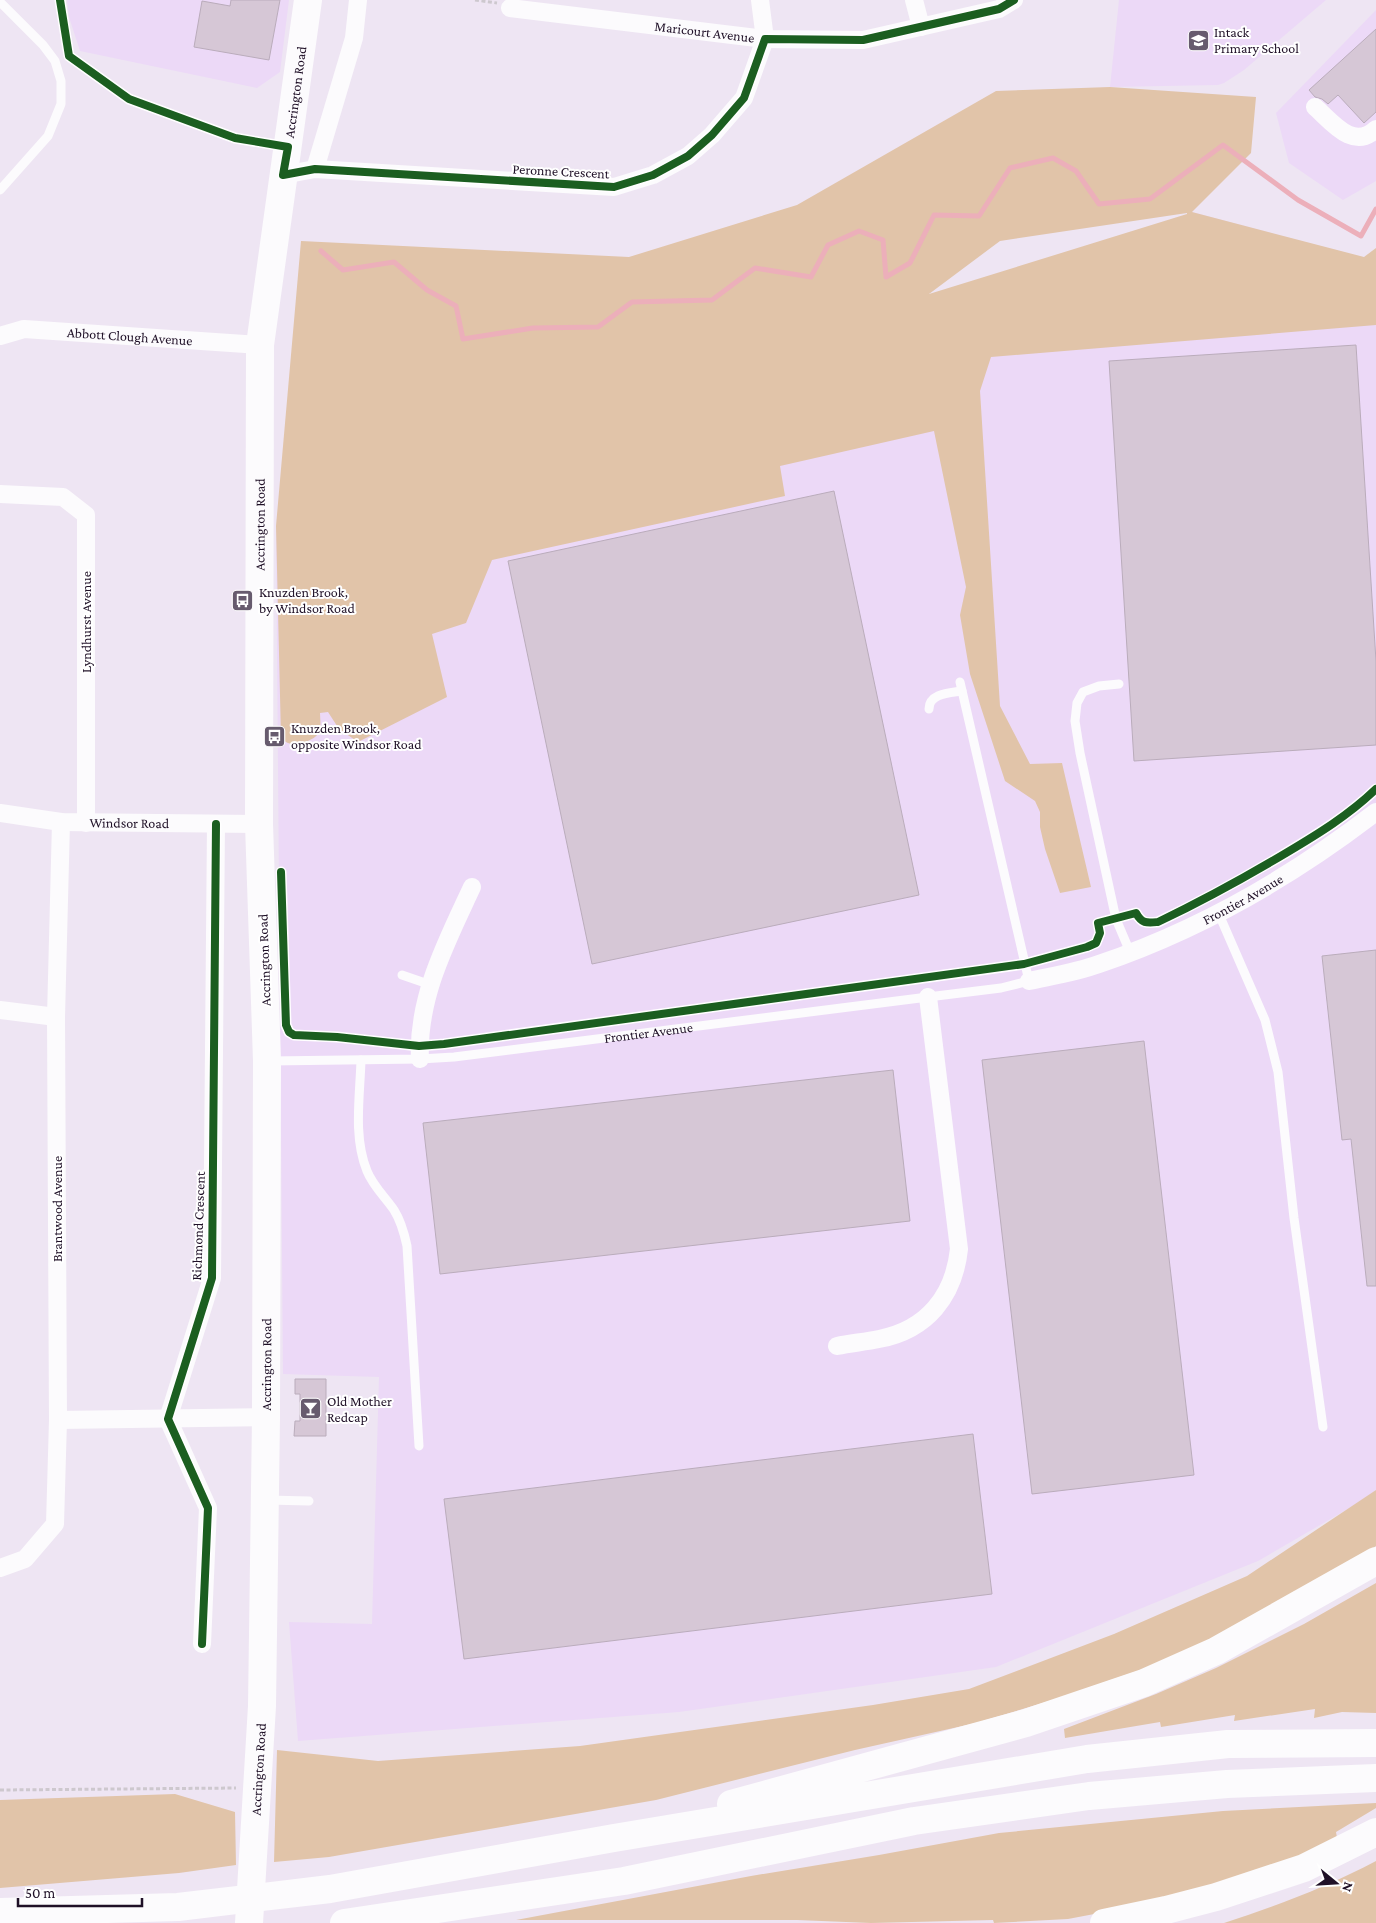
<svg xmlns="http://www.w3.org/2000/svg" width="1376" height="1923" font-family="'Crimson Pro',serif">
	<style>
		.built { fill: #ecd9f7 }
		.green { fill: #e1c4a9; fill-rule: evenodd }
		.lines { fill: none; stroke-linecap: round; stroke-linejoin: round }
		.stream { stroke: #ecafba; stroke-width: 5 }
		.building { fill: #d6c7d6; stroke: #baacbb }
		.path { stroke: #cdc8ce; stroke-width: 3; stroke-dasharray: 4 2.5; stroke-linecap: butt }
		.lane { stroke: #fcfbfd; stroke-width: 9 }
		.street { stroke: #fcfbfd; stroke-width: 18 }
		.primary { stroke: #fcfbfd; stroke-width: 28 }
		.highway { stroke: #fcfbfd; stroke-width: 28 }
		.cycleway-casing { stroke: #fff; stroke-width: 11 }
		.cycleway { stroke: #1b5e20; stroke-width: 8 }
		.labels { text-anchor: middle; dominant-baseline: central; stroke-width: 4; stroke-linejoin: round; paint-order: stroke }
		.street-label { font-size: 14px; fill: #1f1027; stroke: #fff }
		.poi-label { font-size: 14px; fill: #1f1027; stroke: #fff; text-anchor: start }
	</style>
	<rect width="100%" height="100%" fill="#eee5f3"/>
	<path class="built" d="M 67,0 L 289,0 L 280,72 L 257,88 L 80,51 L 69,17 Z
		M 1119,0 L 1326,0 L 1244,70 L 1224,83 L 1218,85 L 1110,87 Z
		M 1376,10 L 1376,181 L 1343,200 L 1289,163 L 1276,113 Z
		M 1192,212 L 1369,259 L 1376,259 L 1376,1490 L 1365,1499 L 1258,1561 L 996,1667 L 679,1712 L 298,1741 L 289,1622 L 372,1624 L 379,1377 L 283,1374 L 276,526 L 446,579 Z"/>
	<path class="green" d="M 1110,87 L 1256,97 L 1251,153 L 1192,212 L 1364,257 L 1376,248 L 1376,325 L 991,357 L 980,391 L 1000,706 L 1030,764 L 1062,763 L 1091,887 L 1060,893 L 1045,849 L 1040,827 L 1040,812 L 1035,801 L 1005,781 L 970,674 L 960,615 L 966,587 L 934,431 L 780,466 L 785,496 L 492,560 L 466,623 L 432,634 L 447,697 L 358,742 L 339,729 L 328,712 L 320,713 C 320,720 322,727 318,734 C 313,741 296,746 288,743 C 285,742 283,739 281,738 L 276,526 L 301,241 L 629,257 L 797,205 L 996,91 ZM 1187,213 L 1187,214 L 929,294 L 1000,241 Z
		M 1376,1490 L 1376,1546 L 1342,1569 L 1221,1636 L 1146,1668 L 1056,1699 L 976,1723 L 855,1750 L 656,1800 L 329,1857 L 274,1862 L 277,1750 L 378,1761 L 580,1746 L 873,1705 L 969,1689 L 1114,1634 L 1247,1576 Z
		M 1376,1583 L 1376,1713 L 1342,1712 L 1314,1718 L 1315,1709 L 1234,1721 L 1235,1715 L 1161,1727 L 1160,1722 L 1065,1738 L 1064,1729 L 1156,1694 L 1216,1668 L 1304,1624 Z
		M 175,1794 L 235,1812 L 236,1865 L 179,1873 L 0,1888 L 0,1800 Z
		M 1376,1803 L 1376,1808 L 1336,1832 L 1337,1838 L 1292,1860 L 1152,1903 L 1068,1919 L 994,1923 L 993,1920 L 871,1923 L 797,1920 L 516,1920 L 751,1876 L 879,1855 L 999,1833 L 1223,1811 Z
		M 1376,1861 L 1376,1923 L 1224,1923 C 1276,1906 1327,1887 1376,1861 Z"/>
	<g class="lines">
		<path class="stream" d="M 321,251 L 343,270 L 394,262 L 427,290 L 456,306 L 463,339 L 533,328 L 598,327 L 632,302 L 712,300 L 755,268 L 811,277 L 828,245 L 859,231 L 883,240 L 886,277 L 910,263 L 934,215 L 979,216 L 1010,168 L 1053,158 L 1076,171 L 1099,204 L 1150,199 L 1223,145 L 1298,200 L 1361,236 L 1376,209"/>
	</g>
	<path class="building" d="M 231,0 L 280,0 L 269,60 L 194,47 L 202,1 L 230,6 Z
		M 1376,29 L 1376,112 L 1364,123 L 1338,95 L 1328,104 L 1322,99 L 1315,97 L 1309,90 Z
		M 1356,345 L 1376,661 L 1376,745 L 1134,761 L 1109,361 Z
		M 834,491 L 919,895 L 592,964 L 508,561 Z
		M 1376,950 L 1376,1286 L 1367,1286 L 1351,1139 L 1342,1140 L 1322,956 Z
		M 1144,1041 L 1194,1475 L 1032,1494 L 982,1060 Z
		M 893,1070 L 910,1221 L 440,1274 L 423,1123 Z
		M 295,1379 L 326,1379 L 326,1436 L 294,1436 L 295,1421 L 300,1421 L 300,1394 L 295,1394 Z
		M 973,1434 L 992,1594 L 464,1659 L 444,1499 Z"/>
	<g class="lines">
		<path class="path" d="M 475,0 L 497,3
			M 0,1790 L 236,1788"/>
		<g class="lane">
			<path d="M 0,2 L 43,45 L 55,61 L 61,81 L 61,104 L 48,136 L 0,190"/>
			<path d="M 1119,684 L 1099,686 L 1083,692 L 1077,703 L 1075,721 L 1080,753 L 1116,919 L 1130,952"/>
			<path d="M 929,709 C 929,693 950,693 962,691"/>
			<path d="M 1218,912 L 1265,1020 L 1278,1072 L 1294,1218 L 1323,1427"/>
			<path d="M 402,975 L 431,985"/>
			<path d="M 361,1060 C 360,1096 353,1137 367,1171 C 373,1186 385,1197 394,1210 C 401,1221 404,1232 407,1246 L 419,1446"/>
			<path id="s1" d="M 270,1061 L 420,1059 L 454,1057 L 928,997 L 1001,988 L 1029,981 L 960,682"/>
			<path d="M 267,1500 L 309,1501"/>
		</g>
		<g class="street">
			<path d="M 914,0 L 921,27"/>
			<path id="s2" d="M 510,8 L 765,39 L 863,40 L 999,9 L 1014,0"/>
			<path d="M 1315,107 C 1332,122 1353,151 1376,129"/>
			<path d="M 315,169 L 354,38 L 358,0"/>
			<path d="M 283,175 L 315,169 L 614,187 L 653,175 L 688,156 L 712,135 L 744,98 L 765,39 L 760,0"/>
			<path id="s3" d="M 0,336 L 24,329 L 260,345"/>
			<path d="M 0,494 L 63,497 L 86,515 L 86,823"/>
			<path id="s4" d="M 0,813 L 61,822 L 259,824"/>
			<path id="s5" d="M 1029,981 C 1052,976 1077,972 1099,964 C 1199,930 1293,876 1376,812"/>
			<path d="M 0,1010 L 56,1017"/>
			<path d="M 420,1059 C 417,997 447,941 472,887"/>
			<path d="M 837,1346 C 851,1343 865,1342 879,1339 C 927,1330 954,1296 959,1249 L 928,997"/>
			<path d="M 58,1420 L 266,1417"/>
			<path d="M 0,1568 L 25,1559 L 55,1524 L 58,1420 L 56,1017 L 61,822"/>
			<path d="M 202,1644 L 208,1508 L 168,1419 L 212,1278 L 216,824"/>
		</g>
		<path class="primary" id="s6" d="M 249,1923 L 262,1706 L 266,1417 L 267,1061 L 259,824 L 260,345 L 308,0"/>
		<path class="highway" d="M 731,1804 L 1026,1723 L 1144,1683 L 1216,1651 L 1376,1561
			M 0,1912 L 178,1907 L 330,1889 L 614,1838 L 1087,1759 L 1228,1744 L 1376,1743
			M 344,1923 L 624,1881 L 914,1821 L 1089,1796 L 1227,1784 L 1376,1778
			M 1104,1923 L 1166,1910 L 1216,1897 L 1304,1868 L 1376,1832"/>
		<defs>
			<path id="cycleway" d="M 60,0 L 69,56 L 129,99 L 235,138 L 288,147 L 283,175 L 315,169 L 614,187 L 653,175 L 688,156 L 712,135 L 744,98 L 765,39 L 863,40 L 999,9 L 1014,0
				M 281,872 L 286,1025 L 289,1032 L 294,1035 L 337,1037 L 419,1046 L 444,1044 L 1024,964 L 1087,947 L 1096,943 L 1100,933 L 1098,923 L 1136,913 C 1142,924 1147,923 1158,922 C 1202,901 1244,878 1286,853 C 1318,834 1349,815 1376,789
				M 202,1644 L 208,1508 L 168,1419 L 212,1278 L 216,824"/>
		</defs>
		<use href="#cycleway" class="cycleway-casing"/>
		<use href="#cycleway" class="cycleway"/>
	</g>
	<defs>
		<symbol id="school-square" viewBox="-11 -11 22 22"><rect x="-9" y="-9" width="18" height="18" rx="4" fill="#675b6e" stroke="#fff"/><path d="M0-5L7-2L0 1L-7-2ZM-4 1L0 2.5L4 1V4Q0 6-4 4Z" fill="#fff"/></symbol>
		<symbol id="bus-square" viewBox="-11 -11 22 22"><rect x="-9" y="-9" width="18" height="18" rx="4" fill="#675b6e" stroke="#fff"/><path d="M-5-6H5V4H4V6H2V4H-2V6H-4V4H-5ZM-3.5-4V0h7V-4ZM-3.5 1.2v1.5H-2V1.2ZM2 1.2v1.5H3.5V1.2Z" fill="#fff"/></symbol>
		<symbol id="bar-square" viewBox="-11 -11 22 22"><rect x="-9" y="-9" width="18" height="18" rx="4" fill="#675b6e" stroke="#fff"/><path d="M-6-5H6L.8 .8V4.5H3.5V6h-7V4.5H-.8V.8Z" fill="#fff"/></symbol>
	</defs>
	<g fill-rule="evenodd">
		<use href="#school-square" x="1186" y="28" width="25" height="25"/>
		<use href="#bus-square" x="230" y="588" width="25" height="25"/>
		<use href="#bus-square" x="262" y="724" width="25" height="25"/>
		<use href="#bar-square" x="298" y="1396" width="25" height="25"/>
	</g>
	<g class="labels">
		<g class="street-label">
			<text stroke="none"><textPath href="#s2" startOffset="196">Maricourt Avenue</textPath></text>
			<text stroke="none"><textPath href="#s6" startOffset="1834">Accrington Road</textPath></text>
			<text transform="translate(561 171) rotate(3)">Peronne Crescent</text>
			<text stroke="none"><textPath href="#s3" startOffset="131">Abbott Clough Avenue</textPath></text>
			<text stroke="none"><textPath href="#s6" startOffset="1399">Accrington Road</textPath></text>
			<text transform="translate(86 622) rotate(-90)">Lyndhurst Avenue</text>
			<text stroke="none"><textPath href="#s4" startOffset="130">Windsor Road</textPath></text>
			<text stroke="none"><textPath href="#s5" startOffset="230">Frontier Avenue</textPath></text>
			<text transform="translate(264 960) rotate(-92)">Accrington Road</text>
			<text stroke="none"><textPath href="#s1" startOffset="380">Frontier Avenue</textPath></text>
			<text transform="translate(57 1209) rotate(-90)">Brantwood Avenue</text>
			<text transform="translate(198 1226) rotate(-88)">Richmond Crescent</text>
			<text stroke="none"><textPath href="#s6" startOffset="559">Accrington Road</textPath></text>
			<text stroke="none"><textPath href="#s6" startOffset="154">Accrington Road</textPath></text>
		</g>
		<g class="poi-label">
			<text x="1214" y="32">Intack<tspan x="1214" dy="16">Primary School</tspan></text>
			<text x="259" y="592">Knuzden Brook,<tspan x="259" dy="16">by Windsor Road</tspan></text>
			<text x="291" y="728">Knuzden Brook,<tspan x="291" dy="16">opposite Windsor Road</tspan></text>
			<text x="327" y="1401">Old Mother<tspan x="327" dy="16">Redcap</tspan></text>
		</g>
	</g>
	<g transform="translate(1336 1883) rotate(108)" stroke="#ffffff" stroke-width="4" paint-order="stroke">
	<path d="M0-4L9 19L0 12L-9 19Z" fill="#1f1027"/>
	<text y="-8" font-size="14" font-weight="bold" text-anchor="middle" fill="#1f1027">N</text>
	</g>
	<path d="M18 1898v8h124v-8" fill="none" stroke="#1f1027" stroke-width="2.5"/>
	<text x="25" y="1898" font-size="15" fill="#1f1027" stroke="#ffffff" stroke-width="4" paint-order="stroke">50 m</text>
</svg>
